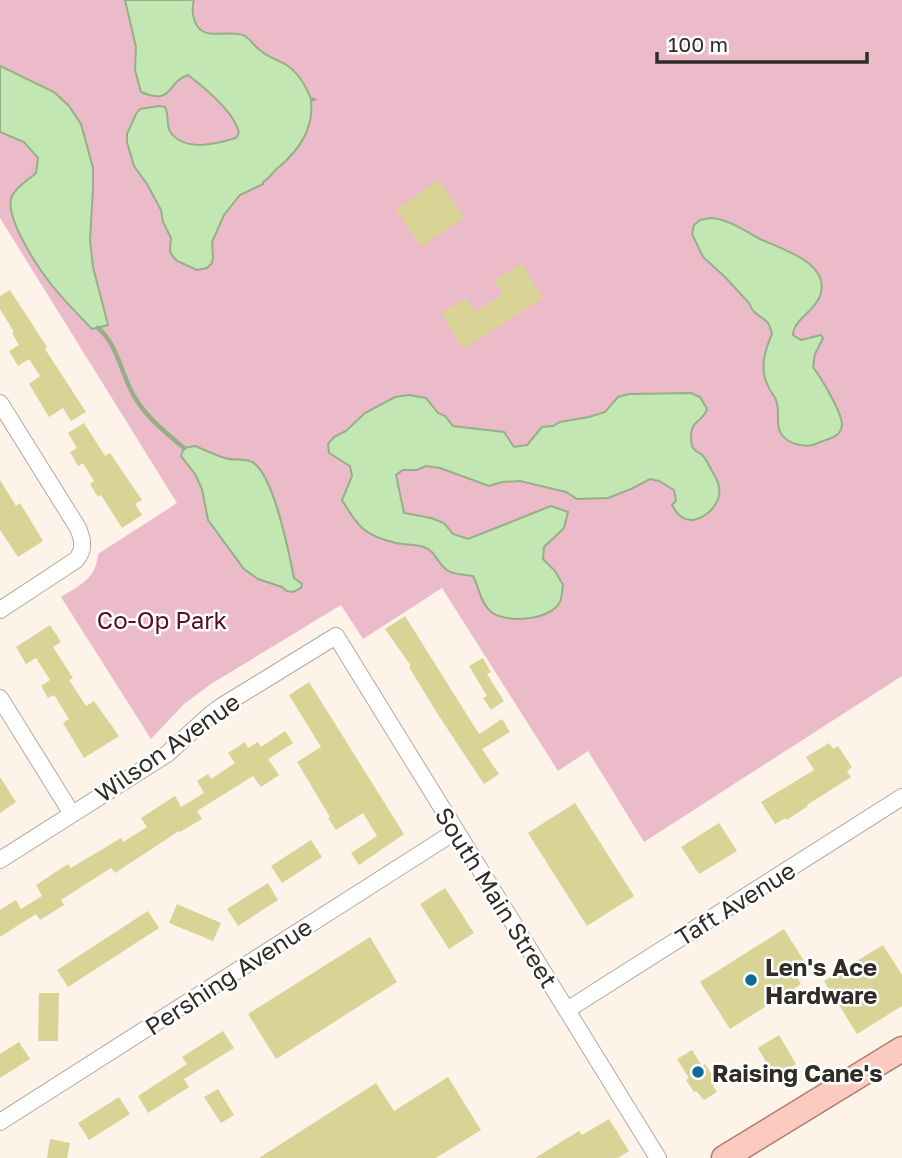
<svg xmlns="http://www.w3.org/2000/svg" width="902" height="1158" font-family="'Golos Text',sans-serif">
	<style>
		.green { fill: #ecbbc9 }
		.water { fill: #c2e7b3; stroke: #96af89; stroke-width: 2 }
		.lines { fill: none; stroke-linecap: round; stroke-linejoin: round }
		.stream { stroke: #96af89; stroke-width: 4.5 }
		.building { fill: #d9d395 }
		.minor-casing { stroke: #b3a99f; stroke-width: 18 }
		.primary-casing { stroke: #b27d6f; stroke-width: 27 }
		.minor { stroke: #fff; stroke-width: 16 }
		.primary { stroke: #fbcbbf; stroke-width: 24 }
		.poi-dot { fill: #126999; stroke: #fff; stroke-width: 2.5 }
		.labels { text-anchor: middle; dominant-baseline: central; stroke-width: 5; stroke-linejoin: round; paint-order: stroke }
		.park-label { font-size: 24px; fill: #570b2d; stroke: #fff }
		.street-label { font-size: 24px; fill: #302c28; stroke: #fff }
		.poi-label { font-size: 24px; font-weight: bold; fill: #302c28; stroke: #fff; text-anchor: start }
	</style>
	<rect width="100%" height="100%" fill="#fdf3e8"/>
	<path class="green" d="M 0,0 L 902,0 L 902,676 L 644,842 L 588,751 L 558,771 L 442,588 L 363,639 L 341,605 L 211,684 L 184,704 L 151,739 L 61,597 C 80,585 96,579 98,554 L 177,503 L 0,218 Z"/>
	<path class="water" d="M 125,0 L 194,0 C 192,7 192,14 195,22 C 203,43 230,28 245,36 C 251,40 255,47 261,51 C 268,57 277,60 285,64 C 298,72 306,86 311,99 L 316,99 L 311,101 C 314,129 298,151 279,167 C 273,171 270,178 263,182 L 263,184 L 240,195 L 224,215 L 212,242 L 213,257 L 212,263 L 207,268 L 197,270 L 177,261 L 171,254 L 170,249 L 171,238 L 163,222 L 161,210 L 147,184 L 134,166 L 127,142 L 127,134 L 136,114 L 140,109 L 159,106 L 165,107 C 170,116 165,125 171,133 C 186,152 216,144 236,138 L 239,133 C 235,112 205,88 188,75 C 166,82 174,106 141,92 L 135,70 L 136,47 Z
		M 0,66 L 54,92 L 69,106 L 81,124 L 93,168 L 93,189 L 90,240 L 93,267 L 108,325 L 92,329 C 78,314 63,300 51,284 C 38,268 3,215 12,196 C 17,186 28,180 36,173 L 38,158 L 24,142 L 0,132 Z
		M 711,218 C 728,219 745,231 760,239 C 781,249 832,263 820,296 C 815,311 793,320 793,335 L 801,340 L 821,335 L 823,338 L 815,354 L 813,367 C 821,378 842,412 842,425 C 841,436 831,438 823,441 C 820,442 816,444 813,445 C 804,447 789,444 783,436 C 774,427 781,411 776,400 C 774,395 770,391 768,386 C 759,368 765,350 772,334 C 771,330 770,326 768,323 C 761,315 754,316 749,303 L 725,277 L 703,257 L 692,234 L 694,225 L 700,220 Z
		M 691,393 L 700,397 L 707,409 C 703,422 692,419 691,435 C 691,438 691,443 692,446 C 694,452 700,452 703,456 C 707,460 709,466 712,471 C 719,482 723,493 715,505 C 710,513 702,518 693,520 C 683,521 676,513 672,505 L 676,501 L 674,490 L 659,481 L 650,479 L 631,489 L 608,498 L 577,499 L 566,492 L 520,481 L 502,482 L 489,486 L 440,468 L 426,466 L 417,470 L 403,470 L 396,475 L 404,513 L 431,518 L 444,523 L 453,534 L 468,539 L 551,506 L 568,512 L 564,528 L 544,547 L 543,559 L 555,571 L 563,585 C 562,590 562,597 560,602 C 550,621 504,624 490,611 C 480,602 479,587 473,576 C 465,574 453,575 447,570 C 437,564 437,552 424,547 C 415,544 405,545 396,543 C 365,536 358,527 342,500 L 352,476 L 350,466 L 329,453 L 328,444 L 334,437 L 346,431 L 365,413 L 395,397 L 409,395 L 426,398 L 438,413 L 445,416 L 453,426 L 504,432 L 514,447 L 527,445 L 542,427 L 553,426 L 560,422 L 589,417 L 605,412 L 618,397 L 629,394 Z
		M 195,446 C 205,450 215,455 225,458 C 234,461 244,458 252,462 C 274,474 289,553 294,578 L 302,584 L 301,588 L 293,592 L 287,591 L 282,587 L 258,579 L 244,569 L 208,520 L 202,489 L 195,474 L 181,456 L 184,448 Z"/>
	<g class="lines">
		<path class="stream" d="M 98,328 C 117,343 122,376 134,396 C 146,417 166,433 184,448"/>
	</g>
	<path class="building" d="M 439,180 L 464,218 L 421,247 L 396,209 Z
		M 522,264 L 543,298 L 463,349 L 441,313 L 466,298 L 475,312 L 503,294 L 494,281 Z
		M 10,290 L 47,347 L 45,349 L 86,412 L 71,421 L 63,408 L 49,417 L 29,384 L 40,376 L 29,359 L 18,366 L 9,351 L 19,345 L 12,333 L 14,332 L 0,309 L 0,296 Z
		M 84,423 L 105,456 L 110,453 L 142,500 L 135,504 L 142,515 L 122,528 L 101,495 L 98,497 L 90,484 L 94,481 L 83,463 L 78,466 L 70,452 L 77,448 L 68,433 Z
		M 0,480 L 16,506 L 20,503 L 43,541 L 18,557 L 0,530 Z
		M 405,616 L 479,734 L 502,719 L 510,732 L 482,749 L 499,774 L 484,784 L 437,713 L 409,667 L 411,666 L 385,629 Z
		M 50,625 L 61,642 L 53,647 L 73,678 L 69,680 L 86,706 L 94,701 L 119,736 L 84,758 L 63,723 L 69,719 L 54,695 L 48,698 L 41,686 L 50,680 L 36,658 L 26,664 L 16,647 Z
		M 483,658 L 491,672 L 487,674 L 504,701 L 491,710 L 483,698 L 487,696 L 469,666 Z
		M 309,682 L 404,834 L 359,865 L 351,853 L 377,836 L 363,813 L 336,830 L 328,818 L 330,817 L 297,762 L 321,747 L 289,695 Z
		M 285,731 L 293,743 L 268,759 L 279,775 L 261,787 L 253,776 L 197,811 L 202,819 L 180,832 L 179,831 L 115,873 L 111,868 L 61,900 L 64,905 L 40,920 L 36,914 L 0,937 L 0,910 L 16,900 L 21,909 L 42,896 L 36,885 L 68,864 L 71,868 L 121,838 L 123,842 L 147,827 L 141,818 L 175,796 L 181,807 L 204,793 L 197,781 L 208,774 L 211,779 L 235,763 L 228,753 L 245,742 L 248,748 L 258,742 L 261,747 Z
		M 829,743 L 833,749 L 838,746 L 852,767 L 847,771 L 851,777 L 807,805 L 808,806 L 787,820 L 786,818 L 775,824 L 761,802 L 814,770 L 806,757 Z
		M 0,777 L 16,802 L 0,813 Z
		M 575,803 L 634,896 L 587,926 L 528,833 Z
		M 719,823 L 737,851 L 699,874 L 681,847 Z
		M 311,840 L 322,857 L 282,883 L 271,866 Z
		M 268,883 L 278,900 L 238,926 L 227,909 Z
		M 445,888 L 474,933 L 449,949 L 420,904 Z
		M 177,904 L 221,923 L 213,941 L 169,923 Z
		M 148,911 L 159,928 L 68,987 L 57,970 Z
		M 784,929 L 809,969 L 797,977 L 801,984 L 730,1029 L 700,982 Z
		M 370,937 L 397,982 L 276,1059 L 248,1014 Z
		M 883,945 L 902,975 L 902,1006 L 857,1034 L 824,981 Z
		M 39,993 L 59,993 L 58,1041 L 38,1041 Z
		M 223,1031 L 234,1048 L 184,1079 L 189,1087 L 148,1113 L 138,1096 L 187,1064 L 182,1057 Z
		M 779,1035 L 796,1064 L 775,1077 L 758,1048 Z
		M 19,1042 L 30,1059 L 0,1078 L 0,1054 Z
		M 692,1050 L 702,1066 L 705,1064 L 714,1078 L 712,1079 L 715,1084 L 713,1086 L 717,1092 L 704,1100 L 696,1091 L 694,1092 L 686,1080 L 689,1078 L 677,1059 Z
		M 448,1077 L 481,1130 L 436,1158 L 259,1158 L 376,1083 L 394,1111 Z
		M 218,1089 L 234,1115 L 221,1123 L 204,1097 Z
		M 119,1097 L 130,1114 L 89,1140 L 78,1123 Z
		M 609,1119 L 629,1151 L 618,1158 L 535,1158 L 579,1131 L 582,1135 Z
		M 50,1139 L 70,1143 L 67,1158 L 47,1158 Z"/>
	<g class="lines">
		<defs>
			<path id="minor" d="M 0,403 L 78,528 C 83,540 85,549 76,560 L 0,610
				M 0,698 L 72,814
				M 0,860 L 167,754 L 210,715 L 222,706 L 336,636 L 658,1158
				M 567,1010 L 902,797
				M 0,1122 L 456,831"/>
			<path id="primary" d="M 724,1158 L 902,1049"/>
		</defs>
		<use href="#minor" class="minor-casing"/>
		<use href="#primary" class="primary-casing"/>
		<use href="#minor" class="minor"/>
		<use href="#primary" class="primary"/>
	</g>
	<g class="poi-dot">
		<circle cx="751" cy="980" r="7"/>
		<circle cx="698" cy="1072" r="7"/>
	</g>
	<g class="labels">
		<g class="park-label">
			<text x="162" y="619">Co-Op Park</text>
		</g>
		<g class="street-label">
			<text transform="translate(167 747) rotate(-35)">Wilson Avenue</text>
			<text transform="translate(497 897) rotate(58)">South Main Street</text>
			<text transform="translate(735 903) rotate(-32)">Taft Avenue</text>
			<text transform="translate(228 976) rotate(-33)">Pershing Avenue</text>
		</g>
		<g class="poi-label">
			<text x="765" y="966">Len's Ace<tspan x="765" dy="28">Hardware</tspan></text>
			<text x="712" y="1072">Raising Cane's</text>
		</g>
	</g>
	<path d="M657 52v10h210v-10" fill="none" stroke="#302c28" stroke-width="3.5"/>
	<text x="668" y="52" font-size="21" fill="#302c28" stroke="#ffffff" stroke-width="5" paint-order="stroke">100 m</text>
</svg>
